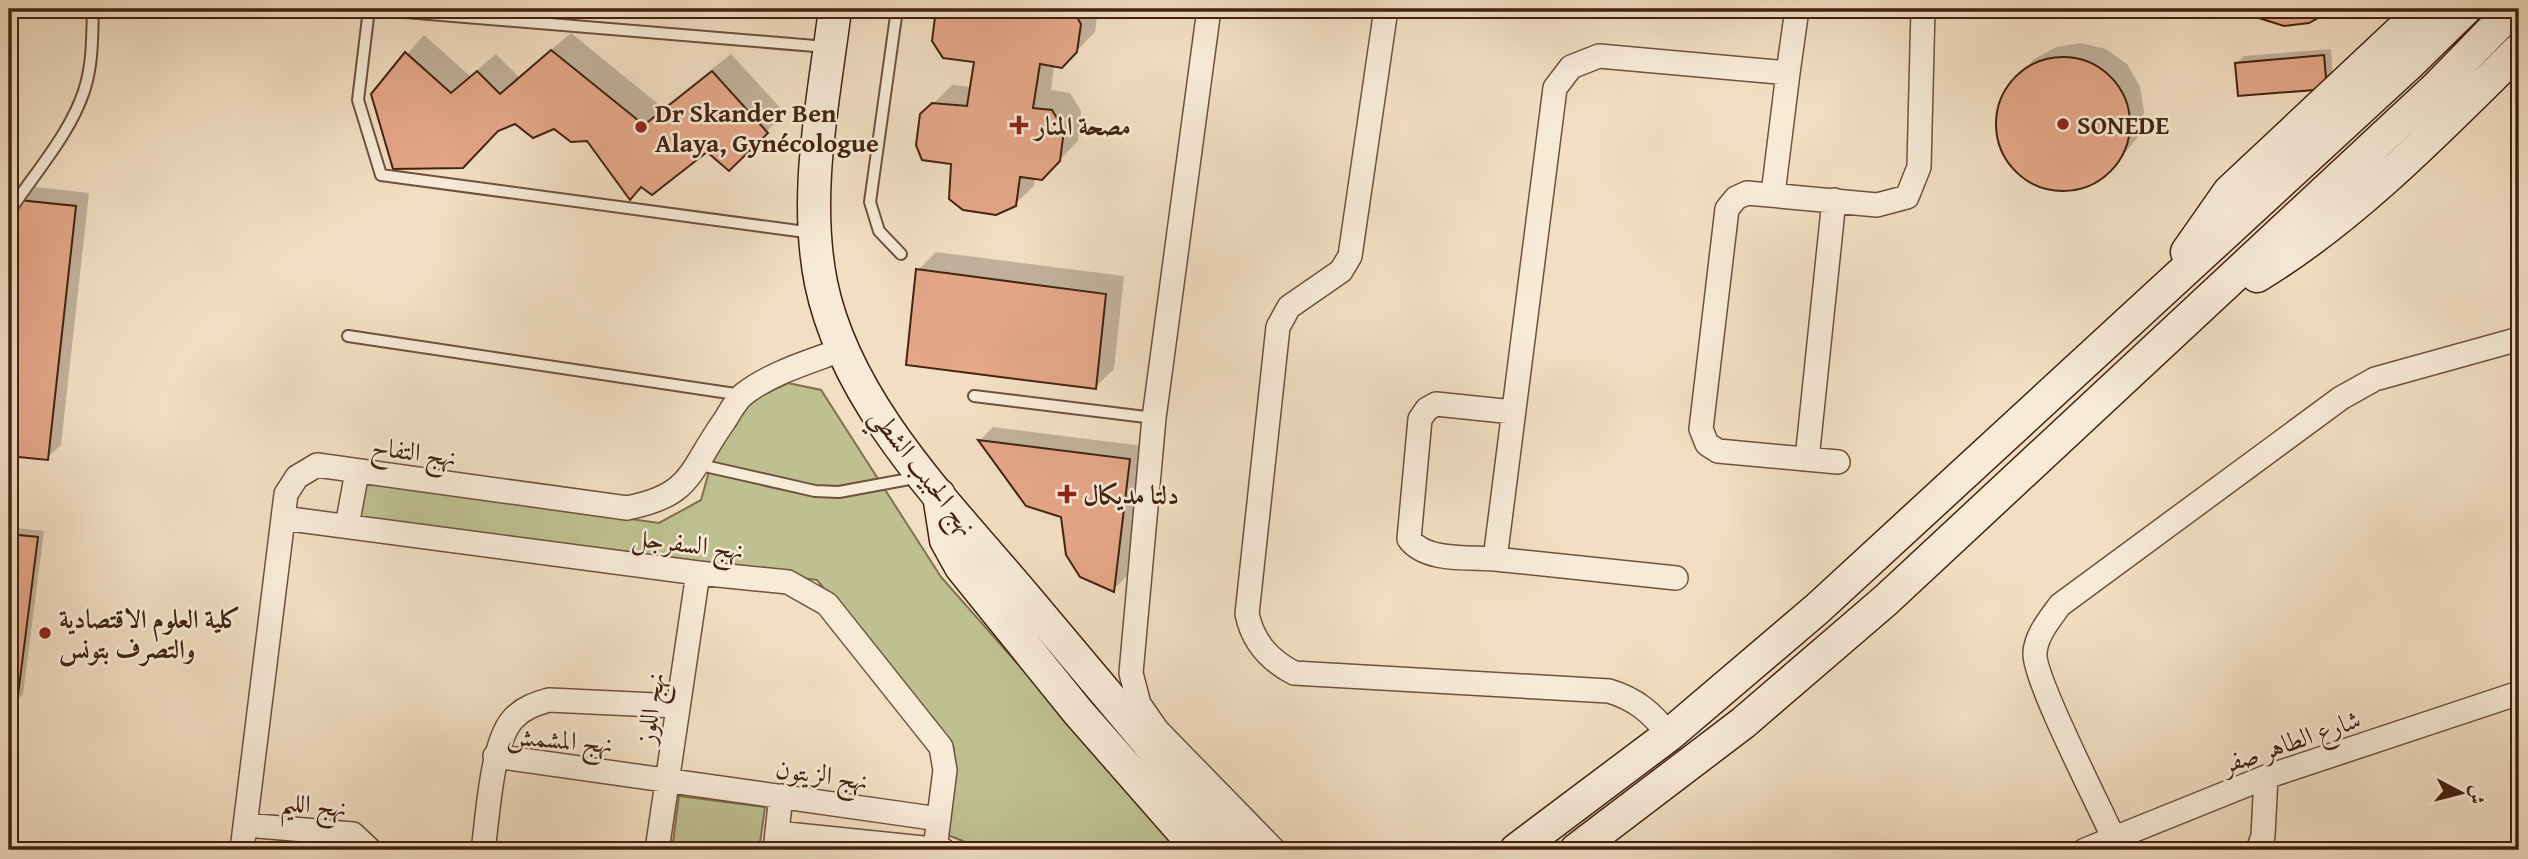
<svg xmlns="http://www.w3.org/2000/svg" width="2528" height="859" font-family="'Gentium Book Plus',Amiri,serif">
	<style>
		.green { fill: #bec091; stroke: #807150; stroke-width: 2 }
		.shadow { fill: #0003 }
		.building { fill: #e4a788; stroke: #43220f; stroke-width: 2 }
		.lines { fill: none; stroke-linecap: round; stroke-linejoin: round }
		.lane-casing { stroke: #6f513c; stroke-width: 14 }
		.street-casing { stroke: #6f513c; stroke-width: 26 }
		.secondary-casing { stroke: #43220f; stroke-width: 35 }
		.lane { stroke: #f7ead7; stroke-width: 10 }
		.street { stroke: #f7ead7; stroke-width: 23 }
		.secondary { stroke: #f7ead7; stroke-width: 32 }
		.poi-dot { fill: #8f2418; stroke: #f7ead7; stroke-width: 2.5 }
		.labels { text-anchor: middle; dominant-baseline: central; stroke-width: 5; stroke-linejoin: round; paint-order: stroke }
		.poi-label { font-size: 26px; font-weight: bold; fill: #43220f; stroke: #f7ead7; text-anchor: start }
		.street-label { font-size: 26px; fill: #43220f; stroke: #f7ead7 }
	</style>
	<rect width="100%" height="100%" fill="#f2dec2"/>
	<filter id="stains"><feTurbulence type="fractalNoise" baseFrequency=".00286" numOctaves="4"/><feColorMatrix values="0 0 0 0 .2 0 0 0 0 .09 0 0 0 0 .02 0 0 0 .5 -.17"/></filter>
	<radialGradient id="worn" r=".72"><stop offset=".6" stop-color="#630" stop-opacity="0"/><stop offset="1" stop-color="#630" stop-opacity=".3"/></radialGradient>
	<path class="green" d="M 788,383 L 821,390 L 941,577 L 1182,850 L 986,850 L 945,834 L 954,748 L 817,580 L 359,520 L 366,482 L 659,523 L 701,500 L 715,450 L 750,401 Z
		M 679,796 L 765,807 L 759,850 L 672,850 Z"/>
	<path class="shadow" d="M 939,9 L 1098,9 L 1095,32 L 1062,66 L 1054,65 L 1051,90 L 1070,93 L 1081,111 L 1078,141 L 1042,178 L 1035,177 L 1034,186 L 1015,204 L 953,162 L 922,115 L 952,85 L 972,87 L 976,61 Z
		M 571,33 L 663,108 L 731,54 L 785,113 L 729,169 L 707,150 L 642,186 L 630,198 L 588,139 L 554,127 L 373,94 L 424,35 L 470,76 L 496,54 L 519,77 Z
		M 2081,43 L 2106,49 L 2127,64 L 2140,87 L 2144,112 L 2138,137 L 2108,173 L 2086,186 L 2060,190 L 2036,184 L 2015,169 L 2001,146 L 1997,121 L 2003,96 L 2033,60 L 2056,47 Z
		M 2331,49 L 2333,80 L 2326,87 L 2237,63 L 2244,56 Z
		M 9,184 L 89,193 L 61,445 L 47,458 L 9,454 Z
		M 936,252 L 1124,276 L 1114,369 L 1095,387 L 918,270 Z
		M 993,427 L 1143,446 L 1127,576 L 1113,590 L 1063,515 L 980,440 Z
		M 9,527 L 44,531 L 23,694 L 16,701 L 9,700 Z"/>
	<path class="building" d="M 936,9 L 1072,9 L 1081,24 L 1077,52 L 1062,68 L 1040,64 L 1033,108 L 1052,110 L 1064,130 L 1060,161 L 1042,180 L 1020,177 L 1016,206 L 996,215 L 963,210 L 949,199 L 951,164 L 922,160 L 916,145 L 920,114 L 932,103 L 967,106 L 974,62 L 943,58 L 932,41 Z
		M 2247,9 L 2334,9 L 2309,23 L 2284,26 L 2259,18 Z
		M 551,50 L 644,125 L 712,71 L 768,133 L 729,171 L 707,152 L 652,195 L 641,187 L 630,200 L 587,141 L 571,142 L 554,129 L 533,138 L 515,124 L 498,131 L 463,168 L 393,169 L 371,94 L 405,52 L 451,93 L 477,71 L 500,94 Z
		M 2324,55 L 2327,89 L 2238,96 L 2235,63 Z
		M1996 124a67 67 0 1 1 134 0a67 67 0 1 1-134 0Z
		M 9,199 L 76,206 L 48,460 L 9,456 Z
		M 916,269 L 1106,294 L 1096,389 L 906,365 Z
		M 978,440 L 1130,459 L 1114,592 L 1080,577 L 1066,555 L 1061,517 L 1026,506 Z
		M 9,534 L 38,537 L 17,703 L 9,702 Z"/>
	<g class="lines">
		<defs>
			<path id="lane" d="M 897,9 L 870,202 L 879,231 L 901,254
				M 9,212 C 34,174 70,134 84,91 C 93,64 92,36 93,9
				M 813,233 L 381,175 L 358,100 L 369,9 L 827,47
				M 348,336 L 742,395
				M 974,396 L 1154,418
				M 696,464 L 815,491 L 839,492 L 920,477"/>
			<path id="street" d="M 1209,9 L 1154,418 L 1131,673 L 1139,704 L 1157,730 L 1274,850
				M 1386,9 L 1350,256 L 1341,271 L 1289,307 L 1278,327 L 1247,614 C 1253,642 1269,660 1294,673 L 1609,691 C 1636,699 1652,713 1669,735
				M 1773,194 L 1788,73
				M 1807,459 L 1834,200
				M 1838,462 L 1718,451 L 1707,444 L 1701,429 L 1727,209 L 1736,198 L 1747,193 L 1877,205 L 1907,197 L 1919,167 L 1923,9
				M 283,518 L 698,573 L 788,582 L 827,604 L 941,747 L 945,770 L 935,849
				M 347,526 L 357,472
				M 1495,559 C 1469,557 1426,562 1409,539 L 1420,419 L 1427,409 L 1436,404 L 1513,412
				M 1676,578 L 1495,559 L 1555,88 L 1571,67 L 1599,56 L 1788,73 L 1797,9
				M 495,756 L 939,819
				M 245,825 L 353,834 L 370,850
				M 777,833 L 943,850
				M 242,850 L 286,494 L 297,477 L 317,465 L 627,508 C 694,495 689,470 725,420 C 730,412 736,400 744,394 C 771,373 809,362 841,350
				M 483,850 C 488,818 491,739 515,717 C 525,707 536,704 549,700 L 677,706
				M 657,850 L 698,573
				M 775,850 L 781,796
				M 2085,850 L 2266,777 L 2519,693
				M 2123,850 L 2113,837 C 2099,805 2033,678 2035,653 C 2036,635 2050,619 2060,605 L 2341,398 L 2375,379 L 2519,339
				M 2258,850 L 2263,836 L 2266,777"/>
			<path id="secondary" d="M 835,9 C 824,99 803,192 821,283 C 846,405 948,505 1027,599 C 1097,683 1168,766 1238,850
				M 2187,252 L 2229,192 L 2424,9
				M 2257,276 C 2353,218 2439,129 2519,50
				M 939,495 L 946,540 L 961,567 L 1078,712 L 1199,850
				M 1516,850 L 1669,735 L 1817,609 L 2409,64 L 2465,9
				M 1576,850 L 1743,723 L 1886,600 L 2437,87 L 2513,9"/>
		</defs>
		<use href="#lane" class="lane-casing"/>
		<use href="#street" class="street-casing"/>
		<use href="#secondary" class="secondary-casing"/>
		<use href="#lane" class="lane"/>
		<use href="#street" class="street"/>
		<use href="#secondary" class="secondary"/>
	</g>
	<g class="poi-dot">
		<circle cx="2063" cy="124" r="7"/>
		<path d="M1015.5 114.5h7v7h7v7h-7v7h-7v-7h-7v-7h7z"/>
		<circle cx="641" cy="127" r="7"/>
		<path d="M1063.5 483.5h7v7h7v7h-7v7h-7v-7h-7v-7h7z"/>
		<circle cx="45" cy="633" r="7"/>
	</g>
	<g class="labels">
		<g class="poi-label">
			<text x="655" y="112">Dr Skander Ben<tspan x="655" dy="30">Alaya, Gynécologue</tspan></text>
			<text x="2077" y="124">SONEDE</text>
			<text x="1035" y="125">مصحة المنار</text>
			<text x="1083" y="494">دلتا مديكال</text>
			<text x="59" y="618">كلية العلوم الاقتصادية<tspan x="59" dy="30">والتصرف بتونس</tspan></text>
		</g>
		<g class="street-label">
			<text transform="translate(414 451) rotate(8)">نهج التفاح</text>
			<text transform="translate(924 471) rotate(52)">نهج الحبيب الشطي</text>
			<text transform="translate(688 543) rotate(7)">نهج السفرجل</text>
			<text transform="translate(650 708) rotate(-82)">نهج اللوز</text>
			<text transform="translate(560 739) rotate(5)">نهج المشمش</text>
			<text transform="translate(2291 741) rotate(-19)">شارع الطاهر صفر</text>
			<text transform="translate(822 774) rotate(8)">نهج الزيتون</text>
			<text transform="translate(314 804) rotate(6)">نهج الليم</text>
		</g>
	</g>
	<rect width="2528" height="859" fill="none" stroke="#f2dec2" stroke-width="35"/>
	<rect x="10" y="10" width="2507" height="838" fill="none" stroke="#43220f" stroke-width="3.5"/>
	<rect x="18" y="18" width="2493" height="824" fill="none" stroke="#43220f" stroke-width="2"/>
	<g transform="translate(2461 793) rotate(97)" stroke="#f7ead7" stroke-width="5" paint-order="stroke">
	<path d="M0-5L12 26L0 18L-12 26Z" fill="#43220f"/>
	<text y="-10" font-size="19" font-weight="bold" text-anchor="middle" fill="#43220f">ش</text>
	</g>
	<rect width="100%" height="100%" filter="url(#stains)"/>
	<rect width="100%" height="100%" fill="url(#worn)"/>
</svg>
